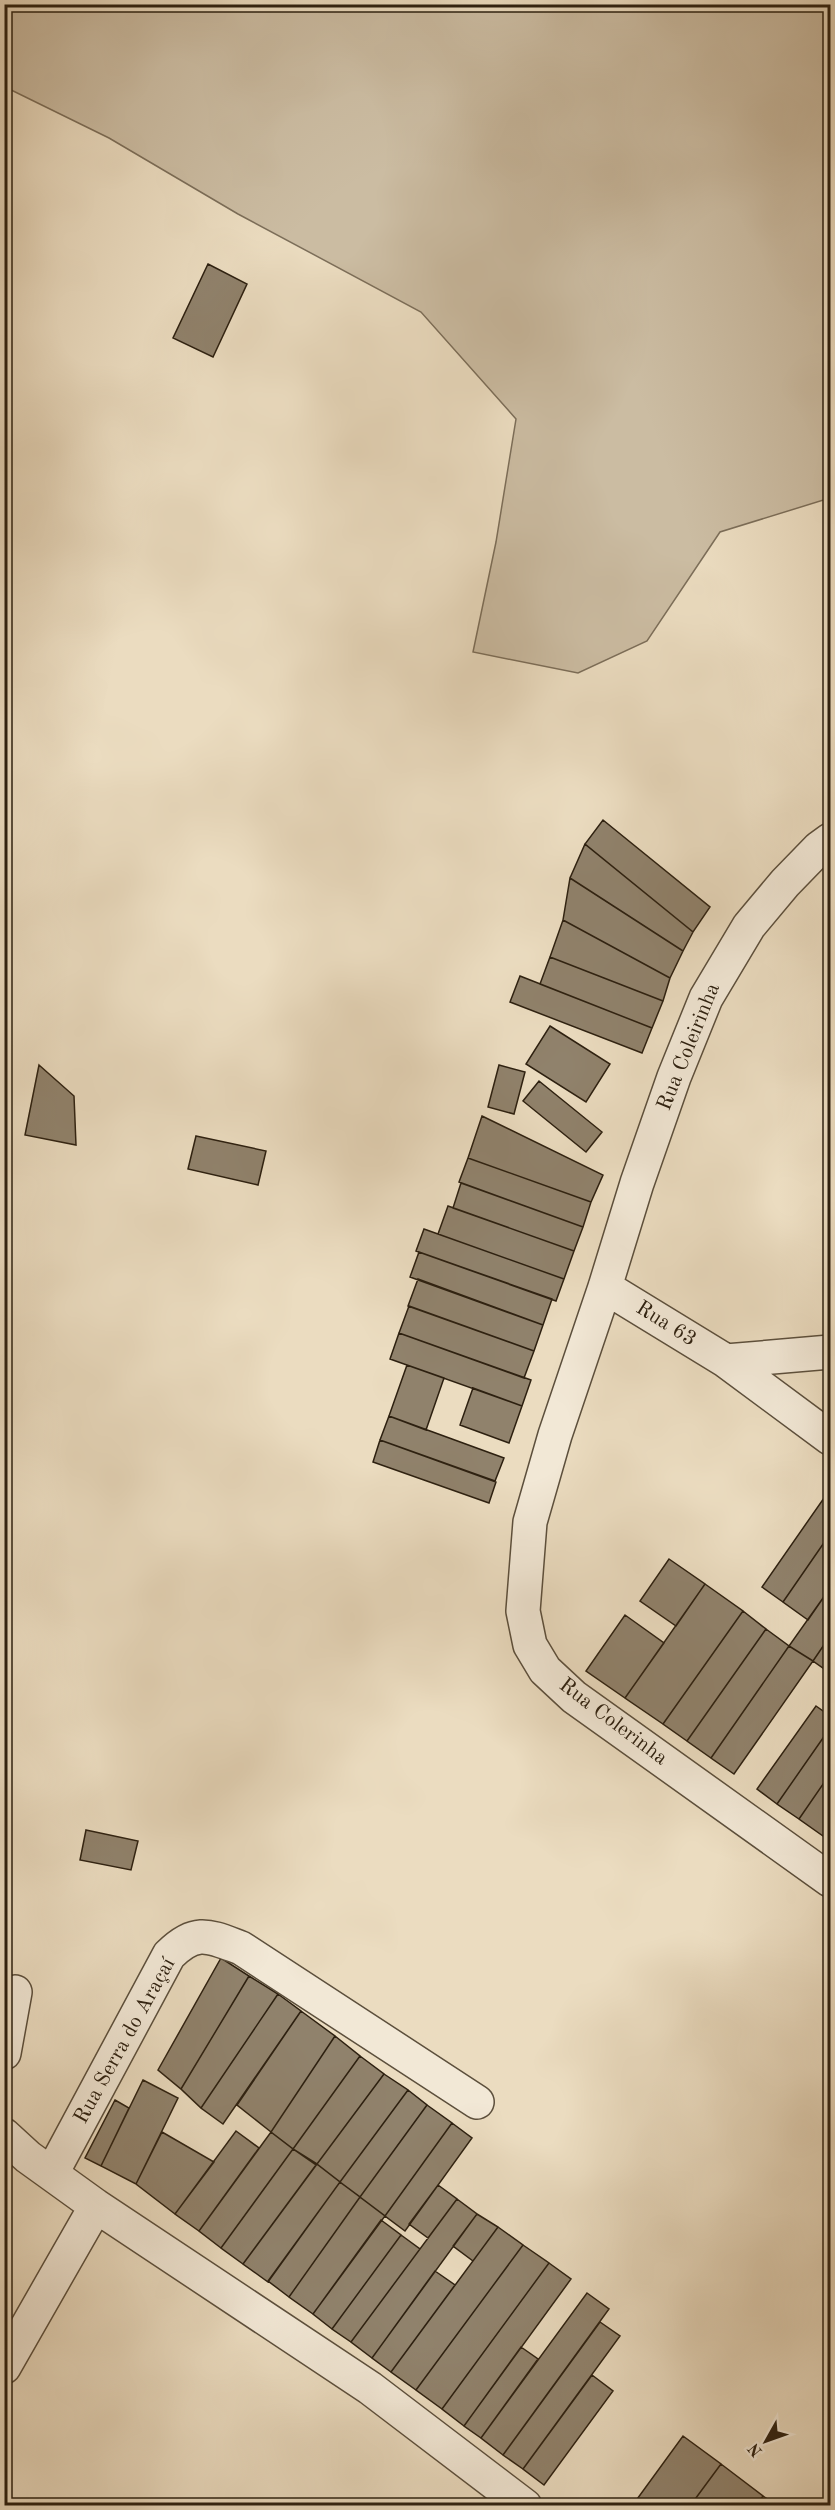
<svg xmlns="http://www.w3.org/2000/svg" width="835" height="2510" font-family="'Old Standard TT',serif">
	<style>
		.green { fill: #cbbca2; stroke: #7c6e59; stroke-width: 1.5 }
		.building { fill: #90826c; stroke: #2d2010; stroke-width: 1.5 }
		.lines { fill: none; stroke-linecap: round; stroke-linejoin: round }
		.minor-casing { stroke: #5c4f3c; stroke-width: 36 }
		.minor { stroke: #f2e8d6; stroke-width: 33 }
		.labels { text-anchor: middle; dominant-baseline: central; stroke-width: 4.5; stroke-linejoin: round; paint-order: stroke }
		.street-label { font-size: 21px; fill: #2d2010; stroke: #f2e8d6 }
	</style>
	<rect width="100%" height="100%" fill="#ebdcc0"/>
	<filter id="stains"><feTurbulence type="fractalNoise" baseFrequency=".00333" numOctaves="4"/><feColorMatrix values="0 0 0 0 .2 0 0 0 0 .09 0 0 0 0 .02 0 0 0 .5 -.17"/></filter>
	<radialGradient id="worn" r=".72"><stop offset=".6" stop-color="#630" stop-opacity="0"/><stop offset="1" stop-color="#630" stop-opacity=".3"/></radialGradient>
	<path class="green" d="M 4,5 L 830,5 L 830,498 L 720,532 L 647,641 L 578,673 L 473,652 L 496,542 L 516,419 L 421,312 L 238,214 L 109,138 L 5,87 Z"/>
	<path class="building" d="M 208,264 L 247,284 L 213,357 L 173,338 Z
		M 603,820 L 710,907 L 693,932 L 585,844 Z
		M 585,844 L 693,932 L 683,951 L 570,878 Z
		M 570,878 L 683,951 L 670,978 L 563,920 Z
		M 563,920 L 670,978 L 663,1001 L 550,957 Z
		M 550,957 L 663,1001 L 652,1028 L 540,984 Z
		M 520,976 L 652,1028 L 642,1053 L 510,1002 Z
		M 550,1026 L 610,1064 L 586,1102 L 526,1064 Z
		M 39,1065 L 74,1096 L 76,1145 L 25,1135 Z
		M 499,1065 L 525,1072 L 514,1114 L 488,1107 Z
		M 539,1081 L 602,1132 L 586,1152 L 523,1101 Z
		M 482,1116 L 603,1175 L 591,1202 L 468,1158 Z
		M 196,1136 L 266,1151 L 258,1185 L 188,1169 Z
		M 468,1158 L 591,1202 L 583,1227 L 459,1182 Z
		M 461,1183 L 583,1227 L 574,1251 L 453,1208 Z
		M 448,1206 L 574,1251 L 564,1279 L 438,1234 Z
		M 424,1229 L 564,1279 L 556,1301 L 416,1251 Z
		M 419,1252 L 552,1299 L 543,1325 L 410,1277 Z
		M 418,1279 L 543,1325 L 534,1351 L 408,1306 Z
		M 409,1306 L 534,1351 L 524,1378 L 399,1333 Z
		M 399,1333 L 531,1380 L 522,1406 L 390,1359 Z
		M 407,1365 L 444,1378 L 426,1430 L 389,1416 Z
		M 473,1388 L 522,1406 L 509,1443 L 460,1425 Z
		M 389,1416 L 504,1458 L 495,1481 L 380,1440 Z
		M 380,1440 L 496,1482 L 489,1503 L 373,1462 Z
		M 824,1498 L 830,1502 L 830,1534 L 783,1602 L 762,1587 Z
		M 830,1534 L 830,1588 L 808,1620 L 783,1602 Z
		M 669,1559 L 705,1584 L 676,1626 L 640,1601 Z
		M 705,1584 L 743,1611 L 663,1724 L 625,1698 Z
		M 830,1588 L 830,1636 L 813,1661 L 789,1646 Z
		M 743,1611 L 766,1629 L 687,1741 L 663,1724 Z
		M 625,1615 L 664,1643 L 625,1698 L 586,1671 Z
		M 766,1629 L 789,1646 L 711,1758 L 687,1741 Z
		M 830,1636 L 830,1673 L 813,1661 Z
		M 789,1646 L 813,1661 L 734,1774 L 711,1758 Z
		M 816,1706 L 830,1716 L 830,1728 L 777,1804 L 757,1789 Z
		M 830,1728 L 830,1774 L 799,1819 L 777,1804 Z
		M 830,1774 L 830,1825 L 823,1836 L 799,1819 Z
		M 86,1830 L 138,1841 L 131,1870 L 80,1860 Z
		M 221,1958 L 249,1976 L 181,2089 L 158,2070 Z
		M 249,1976 L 278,1994 L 201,2108 L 181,2089 Z
		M 278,1994 L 301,2011 L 223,2124 L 201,2108 Z
		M 301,2011 L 335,2036 L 271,2132 L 237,2105 Z
		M 335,2036 L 360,2056 L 293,2149 L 271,2132 Z
		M 360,2056 L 384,2074 L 317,2164 L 293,2149 Z
		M 384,2074 L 408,2090 L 340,2182 L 317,2164 Z
		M 143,2080 L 178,2098 L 136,2184 L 101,2166 Z
		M 408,2090 L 427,2105 L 360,2197 L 340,2182 Z
		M 115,2100 L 129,2108 L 101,2166 L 85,2158 Z
		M 427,2105 L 452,2123 L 385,2216 L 360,2197 Z
		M 452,2123 L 472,2138 L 405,2231 L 385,2216 Z
		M 236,2131 L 259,2148 L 199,2231 L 175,2214 Z
		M 162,2132 L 214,2162 L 175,2214 L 136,2184 Z
		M 271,2132 L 293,2149 L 221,2248 L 199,2231 Z
		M 293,2149 L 316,2165 L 243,2264 L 221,2248 Z
		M 317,2164 L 340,2182 L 268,2282 L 243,2264 Z
		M 340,2182 L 360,2197 L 289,2297 L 268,2281 Z
		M 438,2185 L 457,2199 L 428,2238 L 409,2224 Z
		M 360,2197 L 385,2216 L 313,2314 L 289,2297 Z
		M 457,2199 L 477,2214 L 372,2358 L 351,2342 Z
		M 477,2214 L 498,2227 L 473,2261 L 453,2246 Z
		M 381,2220 L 401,2235 L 332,2329 L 313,2314 Z
		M 498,2227 L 523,2245 L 416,2390 L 391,2372 Z
		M 401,2235 L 420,2249 L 351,2342 L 332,2329 Z
		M 523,2245 L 549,2263 L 442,2409 L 416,2390 Z
		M 549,2263 L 571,2279 L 464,2426 L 442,2409 Z
		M 435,2271 L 455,2285 L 391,2372 L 372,2358 Z
		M 587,2293 L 609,2309 L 503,2455 L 481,2438 Z
		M 600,2322 L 620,2336 L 523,2469 L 503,2455 Z
		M 521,2347 L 538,2359 L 481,2438 L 464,2426 Z
		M 592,2375 L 613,2391 L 544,2485 L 523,2469 Z
		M 683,2436 L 721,2464 L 690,2506 L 632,2506 Z
		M 721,2464 L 763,2496 L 756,2506 L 690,2506 Z
		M 763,2496 L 778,2506 L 756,2506 Z"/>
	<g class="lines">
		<defs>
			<path id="minor" d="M 830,840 L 819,848 L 785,883 L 749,926 L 706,998 L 674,1077 L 637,1183 L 605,1287 L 555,1435 L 530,1522 L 523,1611 L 530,1645 L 545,1670 L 574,1697 L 830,1880
				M 605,1287 L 726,1361 L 830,1438
				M 726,1361 L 830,1352
				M 4,2053 L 15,1992
				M 4,2135 L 28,2157 L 96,2206 L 370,2388 L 525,2506
				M 52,2173 L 169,1955 C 196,1928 209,1936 241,1948 L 477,2102
				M 4,2367 L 96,2206"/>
		</defs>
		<use href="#minor" class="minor-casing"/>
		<use href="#minor" class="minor"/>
	</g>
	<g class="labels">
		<g class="street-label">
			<text transform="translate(689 1047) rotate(-68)">Rua Coleirinha</text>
			<text transform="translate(666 1324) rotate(32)">Rua 63</text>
			<text transform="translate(613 1722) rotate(37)">Rua Colerinha</text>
			<text transform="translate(125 2041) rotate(-61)">Rua Serra do Araçaí</text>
		</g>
	</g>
	<rect width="835" height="2510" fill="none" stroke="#ebdcc0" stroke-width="24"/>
	<rect x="6" y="6" width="823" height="2498" fill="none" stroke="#2d2010" stroke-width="3"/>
	<rect x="12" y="12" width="811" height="2486" fill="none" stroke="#2d2010" stroke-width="1.5"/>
	<g transform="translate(766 2441) rotate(230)" stroke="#f2e8d6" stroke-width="4.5" paint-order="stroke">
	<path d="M0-4.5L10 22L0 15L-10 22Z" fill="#2d2010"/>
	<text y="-9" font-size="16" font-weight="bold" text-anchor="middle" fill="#2d2010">N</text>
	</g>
	<rect width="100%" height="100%" filter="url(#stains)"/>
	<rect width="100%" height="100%" fill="url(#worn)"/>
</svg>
